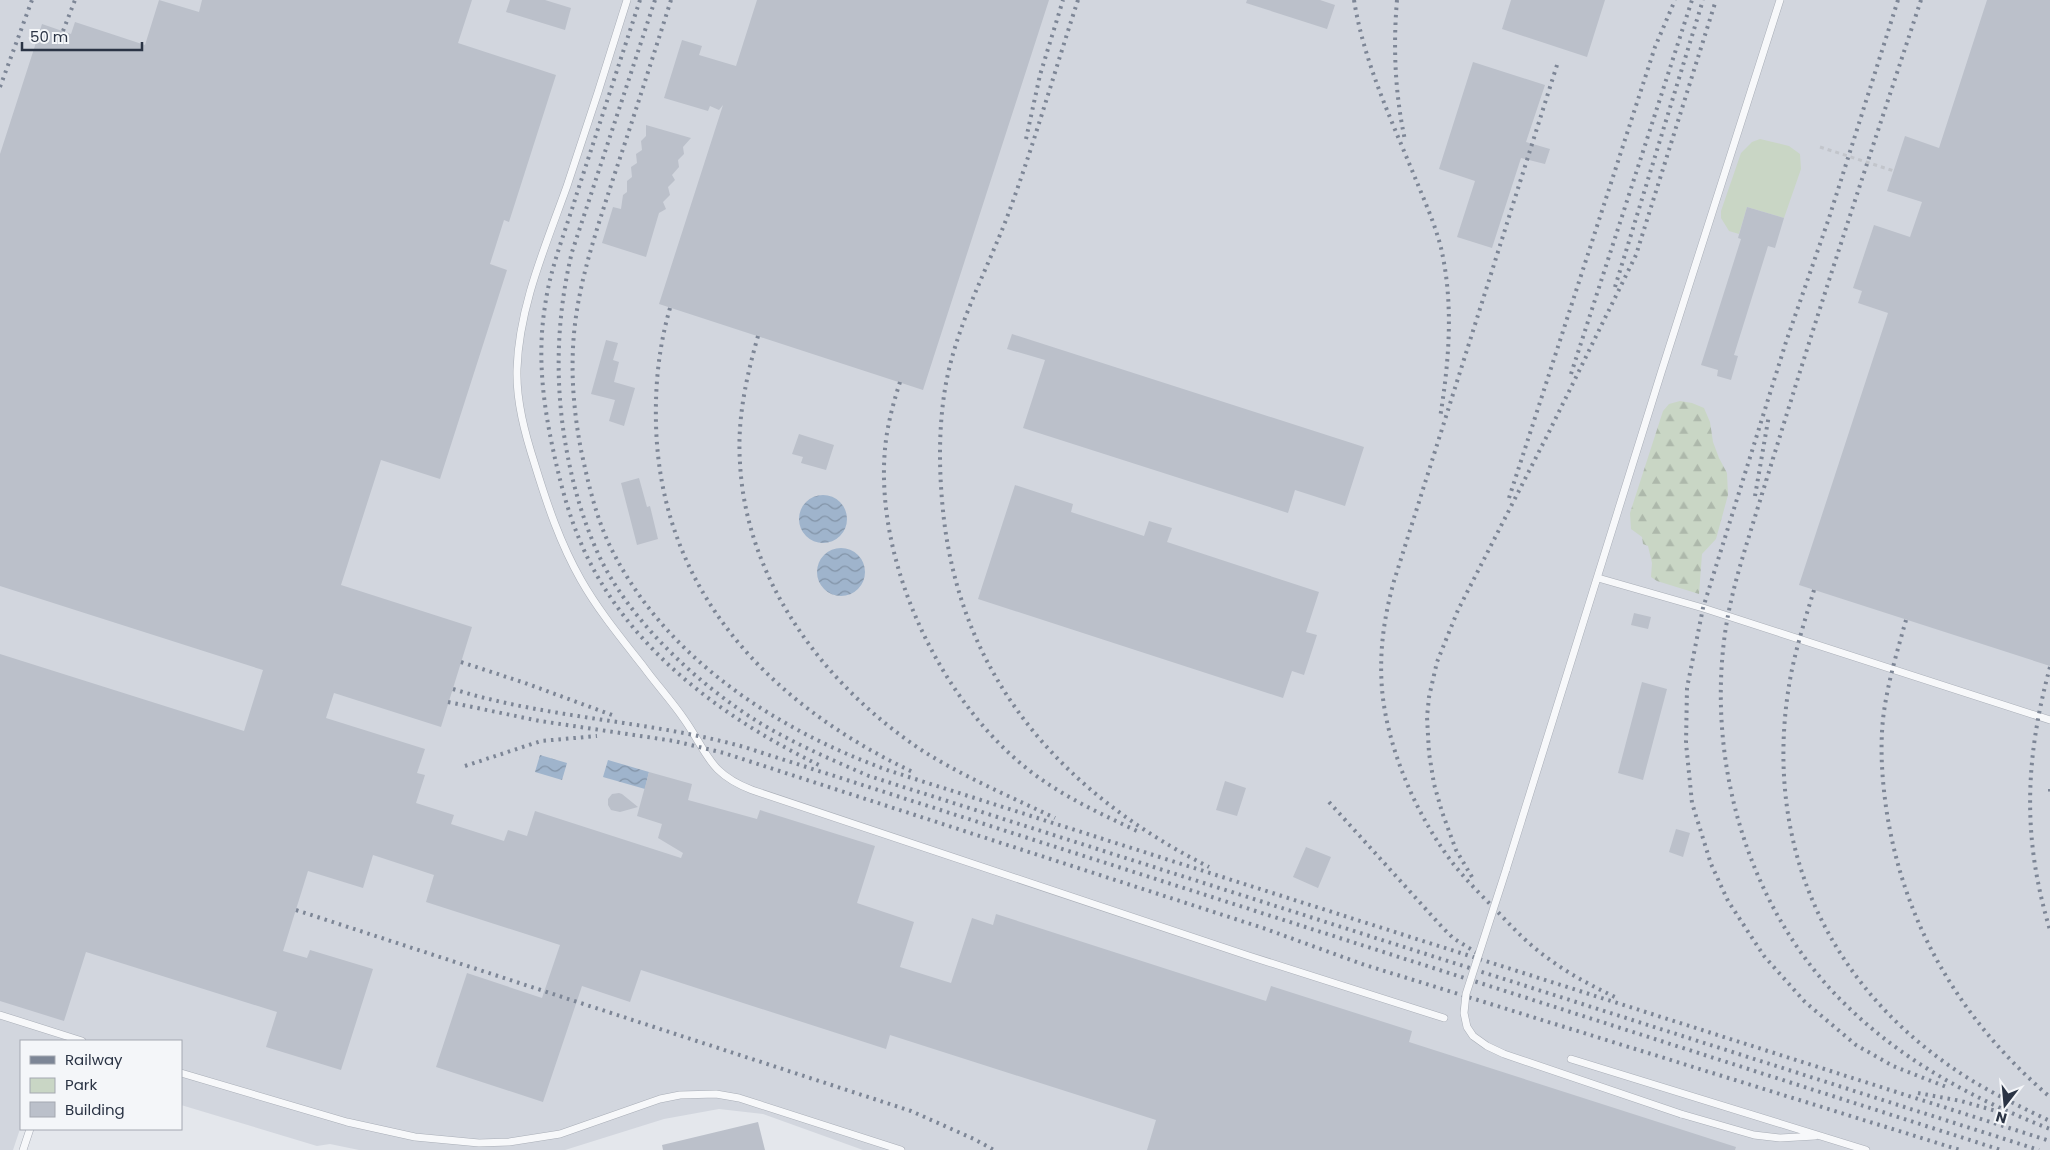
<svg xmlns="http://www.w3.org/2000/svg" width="2050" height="1150" font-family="Poppins,sans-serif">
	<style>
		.built { fill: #d2d6de }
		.green { fill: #c9d6c5 }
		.forest { fill: url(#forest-firs) }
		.water { fill: url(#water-waves) }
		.building { fill: #bbc0ca }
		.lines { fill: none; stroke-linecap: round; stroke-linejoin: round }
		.lane-casing { stroke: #a9aeb7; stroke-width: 8 }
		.path { stroke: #c2c5cb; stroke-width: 3; stroke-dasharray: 4 4; stroke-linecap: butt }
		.lane { stroke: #f7f8fa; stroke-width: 7 }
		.rail { stroke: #7d8696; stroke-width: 4; stroke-dasharray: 2.5 5; stroke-linecap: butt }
		.lane-bridge-casing { stroke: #a9aeb7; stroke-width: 8; stroke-linecap: butt }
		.lane-bridge { stroke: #f7f8fa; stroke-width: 7 }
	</style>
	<defs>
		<pattern id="forest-firs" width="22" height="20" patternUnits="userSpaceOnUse" patternTransform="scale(1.25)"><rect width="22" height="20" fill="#c9d6c5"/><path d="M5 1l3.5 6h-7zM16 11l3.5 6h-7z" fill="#adb8ab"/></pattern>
		<pattern id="water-waves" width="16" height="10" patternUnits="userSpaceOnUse" patternTransform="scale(1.25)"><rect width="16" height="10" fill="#9fb4cc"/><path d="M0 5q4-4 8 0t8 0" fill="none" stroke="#8293a7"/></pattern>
	</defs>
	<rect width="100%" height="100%" fill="#e4e7ec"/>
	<path class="built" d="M 0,0 L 2050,0 L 2050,1150 L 863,1150 L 763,1114 L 719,1109 L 664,1119 L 565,1150 L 359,1150 L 330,1144 L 317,1146 L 181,1105 L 181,1041 L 21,1041 L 21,1126 L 13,1150 L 0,1150 Z"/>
	<path class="green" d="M 1760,139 L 1789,146 L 1800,154 L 1801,169 L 1784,218 L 1747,207 L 1739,234 L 1729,231 L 1721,218 L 1721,211 L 1741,153 L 1752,142 Z"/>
	<path class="forest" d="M 1680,401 L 1692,403 L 1704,408 L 1710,422 L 1713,442 L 1719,458 L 1727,473 L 1728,495 L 1716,539 L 1702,554 L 1699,594 L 1657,581 L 1651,577 L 1652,563 L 1648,546 L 1643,544 L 1642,537 L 1631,529 L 1630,513 L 1663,411 L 1669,404 Z"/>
	<path class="water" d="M799 519a24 24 0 1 1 48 0a24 24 0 1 1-48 0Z
		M817 572a24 24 0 1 1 48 0a24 24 0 1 1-48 0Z
		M 540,755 L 567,763 L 562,780 L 535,772 Z
		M 608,760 L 649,772 L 645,789 L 603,777 Z"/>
	<path class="building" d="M 159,0 L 199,12 L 202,0 L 472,0 L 458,43 L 556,75 L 509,222 L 504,220 L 490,264 L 507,270 L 440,479 L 381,460 L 341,585 L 472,627 L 441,727 L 334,693 L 326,718 L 425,749 L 417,773 L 425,775 L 416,803 L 454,815 L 451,824 L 504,841 L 508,830 L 527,836 L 535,811 L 681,858 L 683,853 L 658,838 L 662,824 L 637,816 L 649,772 L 692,784 L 688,800 L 757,819 L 760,810 L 875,846 L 857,903 L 914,922 L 900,967 L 951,983 L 972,918 L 993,925 L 996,914 L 1266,1001 L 1271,986 L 1412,1031 L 1409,1042 L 1736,1147 L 1735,1150 L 1147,1150 L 1156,1120 L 890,1035 L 886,1049 L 641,970 L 630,1002 L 582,986 L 543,1102 L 436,1067 L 467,973 L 542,998 L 560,945 L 426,902 L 434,875 L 373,855 L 363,888 L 308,871 L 283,951 L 307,958 L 310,950 L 373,969 L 341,1070 L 266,1047 L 277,1012 L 86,952 L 64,1021 L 0,1001 L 0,654 L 244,731 L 263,670 L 0,586 L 0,154 L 42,24 L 71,34 L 75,22 L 145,45 Z
		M 510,0 L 545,0 L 571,8 L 565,30 L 506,12 Z
		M 757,0 L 1049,0 L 923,390 L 659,304 L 723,105 L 719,110 L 710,106 L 708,111 L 664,98 L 682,40 L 702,46 L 699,55 L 736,66 Z
		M 1247,0 L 1320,0 L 1335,5 L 1327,29 L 1246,3 Z
		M 1511,0 L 1605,0 L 1587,57 L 1502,29 Z
		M 1987,0 L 2050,0 L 2050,666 L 1799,585 L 1888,313 L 1858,303 L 1862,291 L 1853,288 L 1874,225 L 1910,237 L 1922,202 L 1887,191 L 1905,136 L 1939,148 Z
		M 1473,62 L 1545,85 L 1526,142 L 1550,149 L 1545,164 L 1521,158 L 1492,248 L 1457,237 L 1475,181 L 1439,169 Z
		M 646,125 L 691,138 L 683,147 L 684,154 L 678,160 L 679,167 L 672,175 L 675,180 L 668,187 L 670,195 L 663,202 L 666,209 L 659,213 L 646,257 L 602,243 L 613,207 L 621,209 L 623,195 L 627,192 L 627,181 L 632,177 L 631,167 L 637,163 L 636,154 L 642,150 L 641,141 L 646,136 Z
		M 1747,207 L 1784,218 L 1775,248 L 1768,246 L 1734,355 L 1738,356 L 1731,380 L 1717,376 L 1718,370 L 1701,365 L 1741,239 L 1738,238 Z
		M 1012,334 L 1364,447 L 1345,506 L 1295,490 L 1288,513 L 1023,428 L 1045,360 L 1007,349 Z
		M 606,340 L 618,343 L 613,360 L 619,362 L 614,382 L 635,388 L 624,426 L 609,421 L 615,400 L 591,394 Z
		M 799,434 L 834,445 L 826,470 L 801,463 L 803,457 L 792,454 Z
		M 639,478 L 647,507 L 650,506 L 658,539 L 637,545 L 621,483 Z
		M 1015,485 L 1073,504 L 1071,512 L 1144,536 L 1149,521 L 1172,528 L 1167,542 L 1319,592 L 1306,632 L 1317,635 L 1304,675 L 1292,671 L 1283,698 L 978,599 Z
		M 1634,613 L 1651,617 L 1648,629 L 1631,625 Z
		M 1642,682 L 1667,689 L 1643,780 L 1618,773 Z
		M 1225,781 L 1246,788 L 1237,816 L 1216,810 Z
		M 619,793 L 622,794 L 638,807 L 620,812 L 611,810 L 608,805 L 608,799 L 612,794 Z
		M 1676,829 L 1690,833 L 1683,857 L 1669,852 Z
		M 1306,847 L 1331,857 L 1318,888 L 1293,877 Z
		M 758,1122 L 765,1150 L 663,1150 L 662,1145 Z"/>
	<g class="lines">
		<defs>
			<path id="lane" d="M 627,0 C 608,62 588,124 567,186 C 546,245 519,306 517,369 C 516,401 525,434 535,465 C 547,504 560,543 581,580 C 598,610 621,638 643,666 C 656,684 671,700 684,719 C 708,753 708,773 752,790 L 1249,956 L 1444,1018
				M 1598,578 L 1703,608 L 2050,720
				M 1506,870 L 1661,373 L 1780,0
				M 0,1015 L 82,1041
				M 1571,1059 L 1866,1150
				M 181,1073 L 347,1122 L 415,1137 L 479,1143 L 509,1142 L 560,1134 L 660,1099 L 680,1095 L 716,1094 L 739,1098 L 901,1150
				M 1681,1114 L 1754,1135 L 1780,1138 L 1815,1136
				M 23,1150 L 30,1129"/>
		</defs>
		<use href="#lane" class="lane-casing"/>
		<path class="path" d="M 1820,147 L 1894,171"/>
		<use href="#lane" class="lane"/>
		<path class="rail" d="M 640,0 C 619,64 598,129 577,193 C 566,230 550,268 545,306 C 537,356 543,404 554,454 C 560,481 567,509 578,536 C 621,644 720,717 821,766
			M 655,0 L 572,252 C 558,310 555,369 563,428 C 569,470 579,510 596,549 C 625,617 698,685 760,723 C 795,744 832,760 869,776 L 2039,1150
			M 671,0 C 652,60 633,119 613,179 C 598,226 581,274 575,324 C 570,366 573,408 581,450 C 588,482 595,514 609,544 C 663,657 776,730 890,771 L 2050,1141
			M 1078,0 C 1054,73 1033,148 1006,220 C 984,276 955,329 945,389 C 938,432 939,477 944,520 C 964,683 1066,795 1209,867
			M 1354,0 C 1364,63 1392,121 1416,180 C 1425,202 1435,224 1441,248 C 1454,304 1449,362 1440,418
			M 1397,0 C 1393,47 1395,94 1405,140
			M 1898,0 L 1829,218 L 1786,342 L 1703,608 L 1687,688 L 1686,743 L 1692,803 L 1711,864 L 1728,901 L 1764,956 L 1805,1002 L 1856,1045 L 1893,1066 L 1949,1088
			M 1921,0 C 1878,131 1834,262 1793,394 C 1780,436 1767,478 1754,520 C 1742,559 1729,599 1724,641 C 1708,772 1752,916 1849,1008 C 1906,1063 1976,1100 2050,1129
			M 63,31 L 75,0
			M 1557,65 L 1394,581 C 1384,617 1379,652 1382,689 C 1387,749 1418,819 1455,866 C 1468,882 1482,896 1496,910 C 1513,928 1529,945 1549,959 C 1569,974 1592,986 1615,997
			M 0,87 L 32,0
			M 1026,139 L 1040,75 L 1063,0
			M 1615,287 L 1703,0
			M 670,308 C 659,346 655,384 656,424 C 660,591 770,705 915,773
			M 758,336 C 746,378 737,420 740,463 C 746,582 826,687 923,751 C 964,777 1011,797 1055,818
			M 1571,374 L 1692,0
			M 900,382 C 893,404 887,426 885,449 C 875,559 936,691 1019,762 C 1055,793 1095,811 1137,831
			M 1755,496 L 1769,415
			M 1509,498 L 1655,47 L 1675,0
			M 1814,590 C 1804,623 1793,657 1788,692 C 1764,856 1835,998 1976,1083 C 2000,1097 2025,1109 2050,1121
			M 1906,620 C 1897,652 1887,685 1883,719 C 1880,749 1882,778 1886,807 C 1903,924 1961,1021 2050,1097
			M 461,662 L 525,683 L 612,715
			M 2050,667 C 2025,759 2022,838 2050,930
			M 453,689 C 548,719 648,720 744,747 L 2001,1150
			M 448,702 L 540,721 L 674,741 L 724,753 L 1263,928 L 1362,964 L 1960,1150
			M 465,766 L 541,741 L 597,736
			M 2050,789 L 2050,795
			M 1329,802 L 1442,927 L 1453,938 L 1477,953
			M 1472,877 L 1456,850 L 1442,812 L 1434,784 L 1429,753 L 1427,717 L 1429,697 L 1437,662 L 1458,610 L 1549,432 L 1636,255 L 1716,0
			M 296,910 L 911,1111 L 974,1139 L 994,1150
			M 1918,1093 L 1961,1101 L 1996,1111"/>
		<defs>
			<path id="lane-bridge" d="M 1506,870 L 1466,994 L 1464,1013 L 1467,1027 L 1473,1036 L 1487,1046 L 1504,1054 L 1681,1114"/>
		</defs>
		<use href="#lane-bridge" class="lane-bridge-casing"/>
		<use href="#lane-bridge" class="lane-bridge"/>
	</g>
	<rect x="20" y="1040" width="162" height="90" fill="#f4f6f9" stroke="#a4a8b1"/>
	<rect x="30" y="1056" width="25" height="8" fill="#7d8696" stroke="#a4a8b1"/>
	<text x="65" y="1065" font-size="15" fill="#2b3445">Railway</text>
	<rect x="30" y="1078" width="25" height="15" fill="#c9d6c5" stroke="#a4a8b1"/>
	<text x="65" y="1090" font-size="15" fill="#2b3445">Park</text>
	<rect x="30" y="1102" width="25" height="15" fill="#bbc0ca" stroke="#a4a8b1"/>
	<text x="65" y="1115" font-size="15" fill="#2b3445">Building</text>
	<g transform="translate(2005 1105) rotate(196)" stroke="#f4f6f9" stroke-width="4" paint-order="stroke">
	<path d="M0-4L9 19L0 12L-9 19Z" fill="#2b3445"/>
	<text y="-8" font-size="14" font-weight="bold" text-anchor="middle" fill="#2b3445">N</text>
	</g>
	<path d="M22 42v8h120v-8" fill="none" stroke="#2b3445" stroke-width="2.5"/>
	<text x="30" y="42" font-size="15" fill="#2b3445" stroke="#f4f6f9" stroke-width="4" paint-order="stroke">50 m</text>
</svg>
